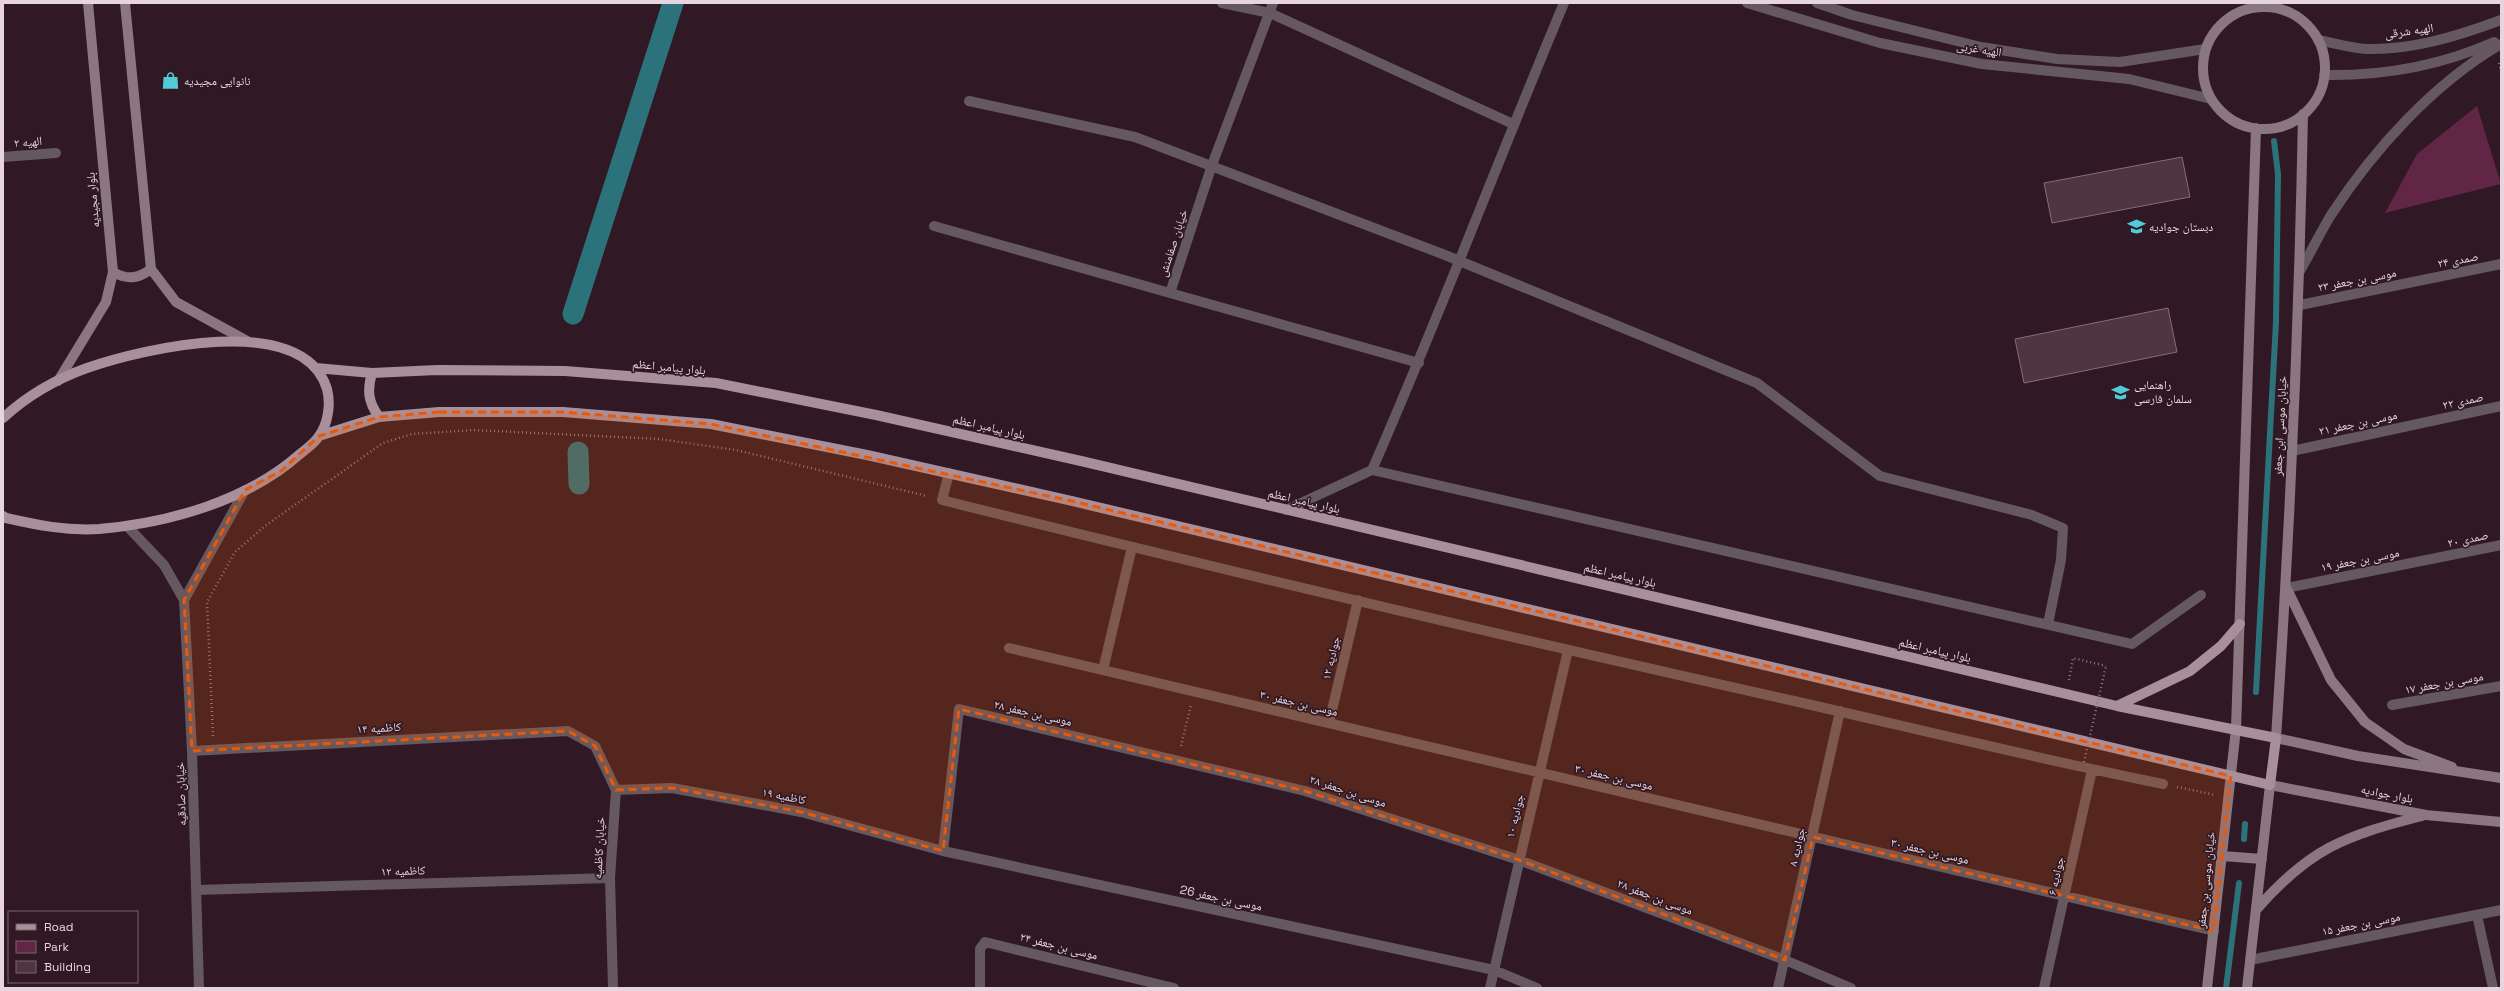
<svg xmlns="http://www.w3.org/2000/svg" width="2504" height="991" font-family="'Space Grotesk','Noto Naskh Arabic',sans-serif">
	<style>
		.park { fill: #612545 }
		.lines { fill: none; stroke-linecap: round; stroke-linejoin: round }
		.stream { stroke: #2c727a; stroke-width: 6 }
		.canal { stroke: #2c727a; stroke-width: 21 }
		.building { fill: #4f3541; stroke: #886b78 }
		.path { stroke: #8c7882; stroke-width: 2.5; stroke-dasharray: 1 3; stroke-linecap: butt }
		.service { stroke: #65585e; stroke-width: 10 }
		.minor { stroke: #65585e; stroke-width: 10 }
		.tertiary { stroke: #65585e; stroke-width: 10 }
		.secondary { stroke: #8b7780; stroke-width: 10 }
		.primary { stroke: #a98f9a; stroke-width: 10 }
		.path-bridge { stroke: #8c7882; stroke-width: 2.5; stroke-dasharray: 1 3; stroke-linecap: butt }
		.marked { fill: #e8590c; fill-opacity: 0.2; stroke: #e8590c; stroke-width: 3; stroke-dasharray: 8 5; stroke-linejoin: round }
		.labels { text-anchor: middle; dominant-baseline: central; stroke-width: 3.5; stroke-linejoin: round; paint-order: stroke }
		.street-label { font-size: 12px; fill: #e6d5dd; stroke: #301924 }
		.poi-label { font-size: 12px; fill: #e6d5dd; stroke: #301924; text-anchor: start }
	</style>
	<rect width="100%" height="100%" fill="#301924"/>
	<path class="park" d="M 2477,106 L 2501,184 L 2385,213 L 2417,154 Z"/>
	<g class="lines">
		<path class="stream" d="M 2256,692 L 2276,322 L 2278,174 L 2274,141
			M 2244,839 L 2245,824
			M 2226,988 L 2239,883"/>
		<path class="canal" d="M 573,314 L 673,3
			M 578,452 L 579,484"/>
	</g>
	<path class="building" d="M 2182,157 L 2190,197 L 2052,223 L 2044,183 Z
		M 2168,308 L 2177,352 L 2024,383 L 2015,339 Z"/>
	<g class="lines">
		<path class="path" d="M 2499,63 L 2501,70
			M 2069,680 L 2073,658 L 2106,666
			M 213,736 L 207,602 L 235,552 L 265,526 L 383,443 L 412,434 L 474,430 L 659,439 L 736,450 L 927,496
			M 1181,746 L 1191,705
			M 2177,787 L 2215,795"/>
		<path class="service" d="M 2477,915 L 2493,988
			M 2250,960 L 2501,910"/>
		<path class="minor" d="M 1222,3 L 1270,13 L 1513,124
			M 1273,3 L 1212,165 L 1170,293 L 1419,363
			M 969,101 L 1135,137 L 1445,255 L 1757,383 L 1880,476 L 2032,515 L 2063,528 L 2061,560 L 2048,624
			M 3,157 L 56,153
			M 934,226 L 1170,293
			M 2300,305 L 2501,264
			M 2292,451 L 2501,406
			M 1372,470 L 2132,644 L 2201,595
			M 949,473 L 942,500 C 1225,571 1509,637 1794,701 C 1917,729 2039,759 2163,784
			M 1286,510 L 1372,470 C 1440,315 1499,158 1564,3
			M 127,526 L 164,565 L 184,600 L 192,751 L 199,988
			M 2286,588 L 2501,545
			M 184,600 L 245,490
			M 1009,648 L 2214,931
			M 1103,670 L 1132,547
			M 2392,705 L 2501,686
			M 1329,723 L 1358,600
			M 192,751 L 568,731 L 595,746 L 616,790 L 610,878 L 613,988
			M 616,790 L 672,788 L 801,812 L 943,851 L 1494,970 L 1537,988
			M 943,851 L 959,709 L 1305,791 L 1519,860 L 1785,960 L 1851,988
			M 197,890 L 610,878
			M 980,988 L 980,949 L 985,942 L 1174,988
			M 1490,988 L 1568,650
			M 1778,988 L 1840,711
			M 2044,988 L 2092,770"/>
		<path class="tertiary" d="M 1747,3 L 1880,43 L 1982,64 L 2129,79 L 2211,99
			M 1817,3 L 1852,15 L 1981,47 L 2057,59 L 2120,62 L 2205,49
			M 2318,40 C 2334,43 2351,48 2367,49 C 2413,50 2458,36 2501,20
			M 2324,75 C 2383,76 2440,66 2494,42
			M 2300,271 C 2311,252 2320,233 2331,215 C 2374,149 2433,84 2501,44"/>
		<path class="secondary" d="M 125,3 L 151,269 L 176,302 L 247,341
			M2203 68a61 61 0 1 1 122 0a61 61 0 1 1-122 0Z
			M 2303,114 C 2299,322 2290,530 2276,738 L 2358,756 L 2501,778
			M 113,272 C 127,280 138,279 151,269
			M 58,381 L 106,302 L 113,272 L 88,3
			M 2287,589 L 2331,680 L 2365,722 L 2404,749 L 2452,767
			M 2222,856 L 2262,859
			M 2256,910 C 2310,848 2344,836 2422,816
			M 2207,988 L 2236,729 L 2256,128
			M 2247,988 L 2270,785 L 2426,815 L 2501,822"/>
		<path class="primary" d="M 316,368 L 372,373 L 437,370 L 565,371 L 716,383 L 876,415 L 1081,461 L 2117,706 L 2276,738 L 2270,785 L 1072,501 L 867,455 L 711,424 L 563,412 L 439,412 L 379,417 L 319,436
			M 372,373 C 367,390 368,402 379,417
			M 3,418 C 27,396 56,379 87,368 C 142,349 303,310 327,389 C 331,404 328,424 319,436 C 315,443 306,449 300,454 C 247,501 169,523 99,529 C 66,531 37,525 6,518 L 3,516
			M 2117,706 L 2190,671 L 2221,646 L 2240,624"/>
		<path class="path-bridge" d="M 2084,762 L 2106,666"/>
	</g>
	<path class="marked" d="M 439,412 L 563,412 L 711,424 L 1072,501 L 2231,776 L 2214,931 L 1813,837 L 1785,960 L 1519,860 L 1305,791 L 959,709 L 943,851 L 801,812 L 672,788 L 616,790 L 595,746 L 568,731 L 192,751 L 184,600 L 245,490 L 281,471 L 319,436 L 379,417 Z"/>
	<defs>
		<symbol id="shop-bare" viewBox="-9 -9 18 18"><path d="M-5-2.5h2.3a2.7 3.5 0 0 1 5.4 0H5L5.5 6h-11ZM-1.5-2.5h3a1.5 2.3 0 0 0-3 0Z" fill="#52cbd9" stroke="#301924" stroke-width="2.5" paint-order="stroke"/></symbol>
		<symbol id="school-bare" viewBox="-9 -9 18 18"><path d="M0-5L7-2L0 1L-7-2ZM-4 1L0 2.5L4 1V4Q0 6-4 4Z" fill="#52cbd9" stroke="#301924" stroke-width="2.5" paint-order="stroke"/></symbol>
	</defs>
	<g fill-rule="evenodd">
		<use href="#shop-bare" x="158" y="68" width="25" height="25"/>
		<use href="#school-bare" x="2124" y="214" width="25" height="25"/>
		<use href="#school-bare" x="2108" y="380" width="25" height="25"/>
	</g>
	<g class="labels">
		<g class="street-label">
			<text transform="translate(2409 31) rotate(-8)">الهیه شرقی</text>
			<text transform="translate(1979 49) rotate(9)">الهیه غربی</text>
			<text transform="translate(28 142) rotate(-5)">الهیه ۲</text>
			<text transform="translate(93 200) rotate(-95)">بلوار مجیدیه</text>
			<text transform="translate(1173 243) rotate(-72)">خیابان صفامنش</text>
			<text transform="translate(2458 260) rotate(-11)">صمدی ۲۴</text>
			<text transform="translate(2357 280) rotate(-11)">موسی بن جعفر ۲۳</text>
			<text transform="translate(669 367) rotate(5)">بلوار پیامبر اعظم</text>
			<text transform="translate(2463 401) rotate(-12)">صمدی ۲۲</text>
			<text transform="translate(2358 423) rotate(-12)">موسی بن جعفر ۲۱</text>
			<text transform="translate(2280 426) rotate(-87)">خیابان موسی ابن جعفر</text>
			<text transform="translate(989 427) rotate(13)">بلوار پیامبر اعظم</text>
			<text transform="translate(1304 501) rotate(13)">بلوار پیامبر اعظم</text>
			<text transform="translate(2468 539) rotate(-12)">صمدی ۲۰</text>
			<text transform="translate(2360 560) rotate(-11)">موسی بن جعفر ۱۹</text>
			<text transform="translate(1620 575) rotate(13)">بلوار پیامبر اعظم</text>
			<text transform="translate(1935 650) rotate(13)">بلوار پیامبر اعظم</text>
			<text transform="translate(1331 658) rotate(-77)">جوادیه ۱۲</text>
			<text transform="translate(2444 683) rotate(-10)">موسی بن جعفر ۱۷</text>
			<text transform="translate(1299 703) rotate(13)">موسی بن جعفر ۳۰</text>
			<text transform="translate(1033 713) rotate(13)">موسی بن جعفر ۲۸</text>
			<text transform="translate(379 728) rotate(-3)">کاظمیه ۱۴</text>
			<text transform="translate(1614 777) rotate(13)">موسی بن جعفر ۳۰</text>
			<text transform="translate(1348 791) rotate(18)">موسی بن جعفر ۲۸</text>
			<text transform="translate(181 794) rotate(-92)">خیابان صادقیه</text>
			<text transform="translate(2387 794) rotate(11)">بلوار جوادیه</text>
			<text transform="translate(784 796) rotate(11)">کاظمیه ۱۹</text>
			<text transform="translate(1515 816) rotate(-77)">جوادیه ۱۰</text>
			<text transform="translate(1797 847) rotate(-77)">جوادیه ۸</text>
			<text transform="translate(599 848) rotate(-87)">خیابان کاظمیه</text>
			<text transform="translate(1930 851) rotate(13)">موسی بن جعفر ۳۰</text>
			<text transform="translate(403 871) rotate(-2)">کاظمیه ۱۲</text>
			<text transform="translate(2056 876) rotate(-78)">جوادیه ۶</text>
			<text transform="translate(2206 880) rotate(-84)">خیابان موسی بن جعفر</text>
			<text transform="translate(1655 897) rotate(21)">موسی بن جعفر ۲۸</text>
			<text transform="translate(1221 898) rotate(12)">موسی بن جعفر 26</text>
			<text transform="translate(2361 924) rotate(-11)">موسی بن جعفر ۱۵</text>
			<text transform="translate(1059 946) rotate(14)">موسی بن جعفر ۲۴</text>
		</g>
		<g class="poi-label">
			<text x="184" y="81">نانوایی مجیدیه</text>
			<text x="2149" y="227">دبستان جوادیه</text>
			<text x="2134" y="385">راهنمایی<tspan x="2134" dy="14">سلمان فارسی</tspan></text>
		</g>
	</g>
	<rect width="2504" height="991" fill="none" stroke="#e6d5dd" stroke-width="8"/>
	<rect x="8" y="911" width="130" height="72" fill="#301924" stroke="#79646e"/>
	<rect x="16" y="924" width="20" height="6" fill="#a98f9a" stroke="#79646e"/>
	<text x="44" y="931" font-size="12" fill="#e6d5dd">Road</text>
	<rect x="16" y="941" width="20" height="12" fill="#612545" stroke="#79646e"/>
	<text x="44" y="951" font-size="12" fill="#e6d5dd">Park</text>
	<rect x="16" y="961" width="20" height="12" fill="#4f3541" stroke="#79646e"/>
	<text x="44" y="971" font-size="12" fill="#e6d5dd">Building</text>
</svg>
